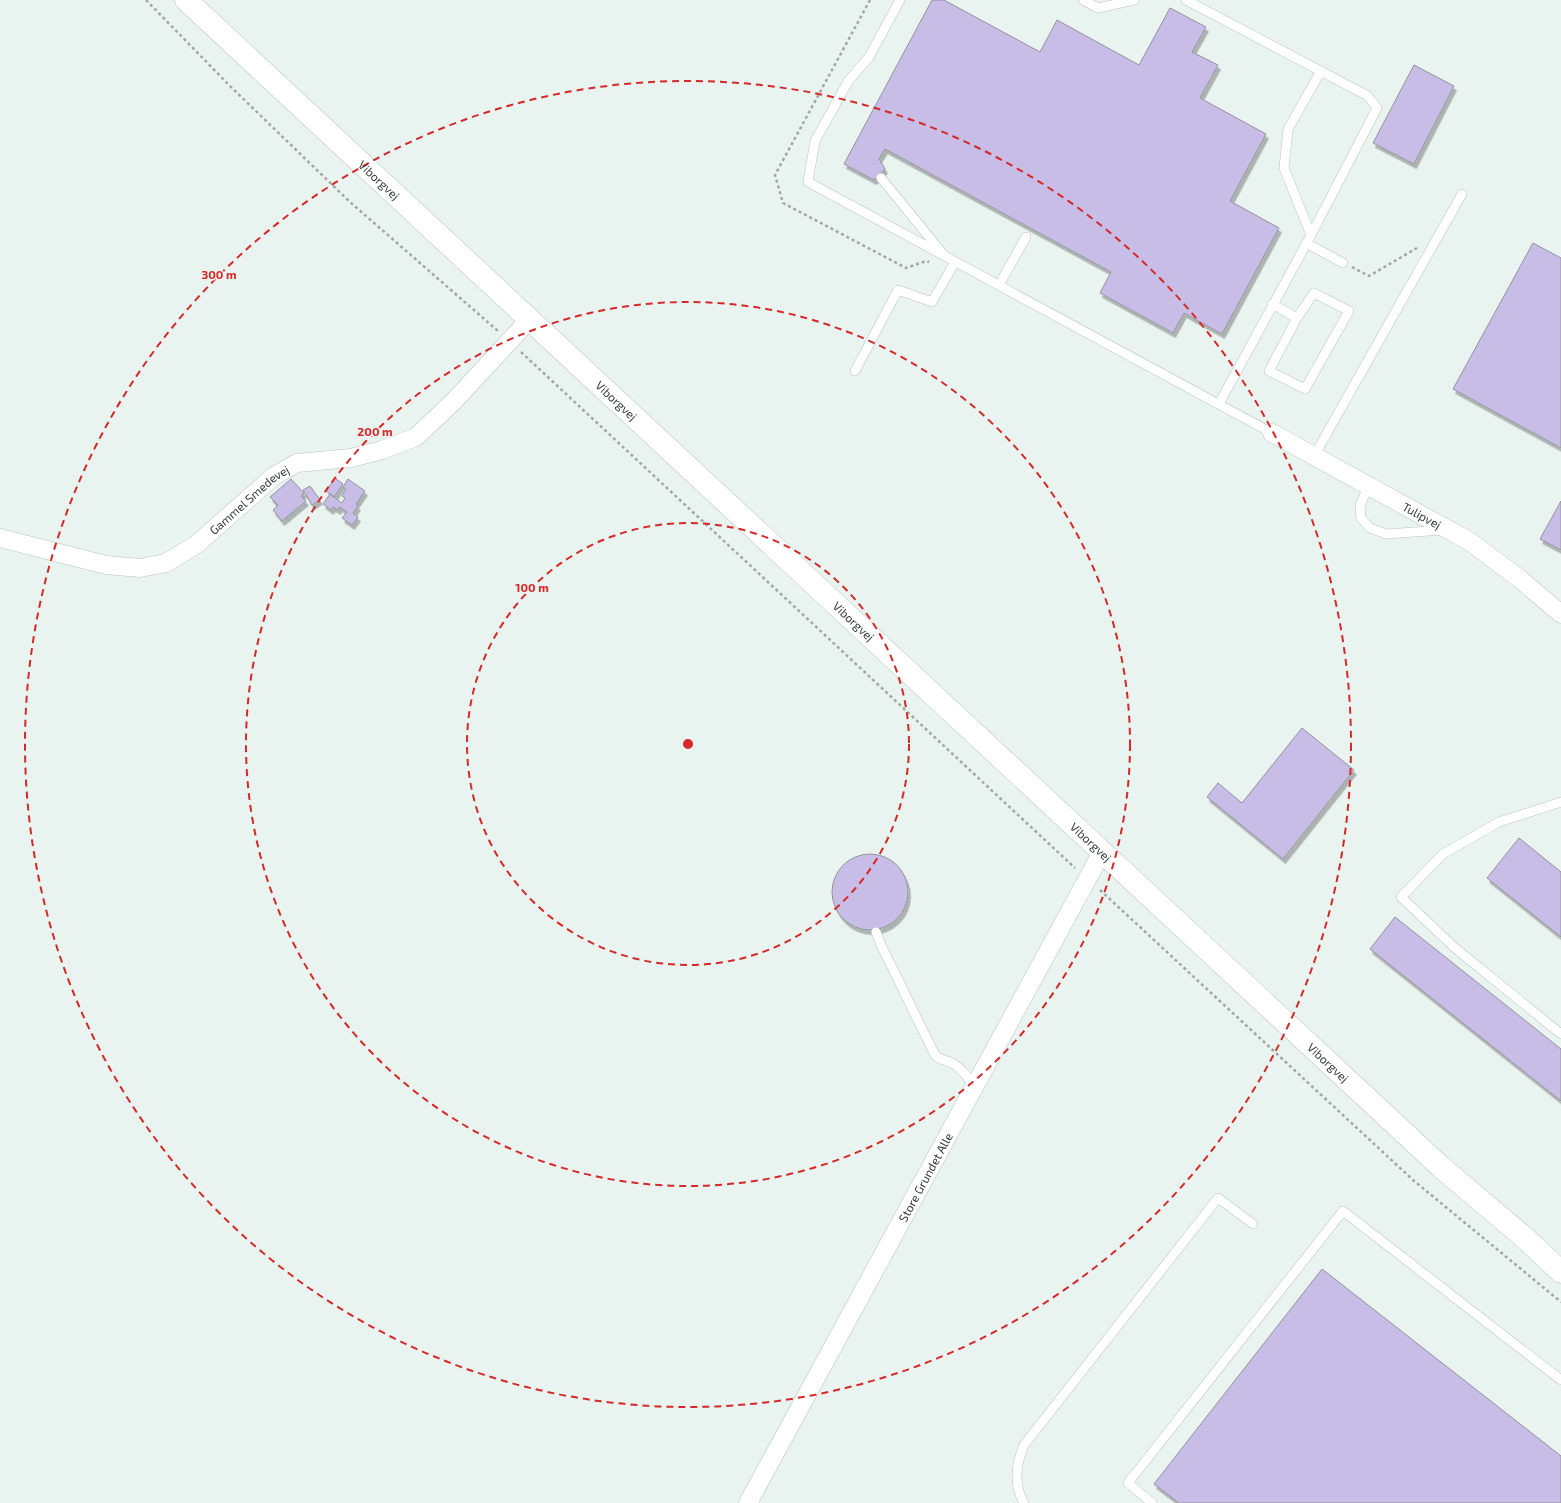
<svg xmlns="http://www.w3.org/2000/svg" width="1561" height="1503" font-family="'Exo 2',sans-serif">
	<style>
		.building { fill: #c8bde6; stroke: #94929b; filter: url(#shadow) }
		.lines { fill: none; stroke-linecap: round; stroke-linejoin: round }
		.service-casing { stroke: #b9c4c0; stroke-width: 10 }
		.minor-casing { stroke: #b9c4c0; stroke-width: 19 }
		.tertiary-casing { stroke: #b9c4c0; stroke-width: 23 }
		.path { stroke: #a0a8a5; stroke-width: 2.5; stroke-dasharray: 3 3; stroke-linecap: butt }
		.service { stroke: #fff; stroke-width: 9 }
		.minor { stroke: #fff; stroke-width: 18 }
		.tertiary { stroke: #fff; stroke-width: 22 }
		.ring { fill: none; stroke: #d62828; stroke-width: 2; stroke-dasharray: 7 5 }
		.labels { text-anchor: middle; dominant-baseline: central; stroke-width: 3; stroke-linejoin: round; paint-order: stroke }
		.street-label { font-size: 12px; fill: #353a38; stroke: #e9f4f0 }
		.centre { fill: #d62828; stroke: #e9f4f0; stroke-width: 2 }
		.ring-label { font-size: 12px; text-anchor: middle; font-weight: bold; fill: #d62828; stroke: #e9f4f0; stroke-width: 3; stroke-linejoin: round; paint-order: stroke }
	</style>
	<defs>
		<filter id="shadow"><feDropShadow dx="2.5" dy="4.5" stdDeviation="0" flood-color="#0004"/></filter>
	</defs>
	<rect width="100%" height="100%" fill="#e9f4f0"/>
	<path class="building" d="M 932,0 L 944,0 L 1040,52 L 1057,20 L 1139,65 L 1170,8 L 1206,27 L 1192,52 L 1218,65 L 1200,98 L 1266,134 L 1230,201 L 1279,228 L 1222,334 L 1184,313 L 1173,333 L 1100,293 L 1111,272 L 885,149 L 879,159 L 885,169 L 874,180 L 844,164 Z
		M 1414,65 L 1454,86 L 1414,164 L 1373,143 Z
		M 1533,243 L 1561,258 L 1561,448 L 1453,389 Z
		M 335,478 L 343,484 L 334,497 L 326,491 Z
		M 291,479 L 304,493 L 301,496 L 306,501 L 282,521 L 273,510 L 278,505 L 270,497 Z
		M 348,479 L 365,491 L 356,504 L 358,506 L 353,513 L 358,517 L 352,525 L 342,518 L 347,512 L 340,507 L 338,510 L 333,507 L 331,510 L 323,504 L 330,494 L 342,503 L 345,498 L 342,496 L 346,489 L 343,487 Z
		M 310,486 L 320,500 L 312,505 L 303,490 Z
		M 1561,501 L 1561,550 L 1540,539 Z
		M 1302,728 L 1354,770 L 1283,859 L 1207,797 L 1218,783 L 1242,803 Z
		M 1519,838 L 1561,872 L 1561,937 L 1487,878 Z
		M832 892a38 38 0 1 1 76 0a38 38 0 1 1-76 0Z
		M 1395,917 L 1561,1049 L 1561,1101 L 1370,949 Z
		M 1322,1269 L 1561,1456 L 1561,1503 L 1179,1503 L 1154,1484 Z"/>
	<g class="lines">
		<defs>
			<path id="service" d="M 900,0 L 869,57 L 849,80 L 815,141 L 808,182 L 1272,433
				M 1083,0 L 1098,8 L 1134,0
				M 1186,0 L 1368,96 L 1377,108 L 1311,235 L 1219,404
				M 881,178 L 943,254
				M 1311,235 L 1284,168 L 1288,129 L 1321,71
				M 1306,243 L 1343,263
				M 999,285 L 1026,237
				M 1272,304 L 1297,318 L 1269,371 L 1305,389 L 1349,311 L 1314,293 L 1297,318
				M 855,371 L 898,290 L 932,302 L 955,262
				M 1314,456 L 1462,194
				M 1375,490 L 1365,494 L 1360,505 L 1361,518 L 1370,528 L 1386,534 L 1443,530
				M 1561,802 L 1499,822 L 1443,854 L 1401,897 L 1455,948 L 1561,1034
				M 876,932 L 881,945 L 935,1055 C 940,1061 945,1059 952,1063 C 962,1068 968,1078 974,1087
				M 1024,1503 C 1013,1484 1016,1464 1024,1445 L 1218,1198 L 1253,1224
				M 1152,1503 L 1128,1483 L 1343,1211 L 1561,1380"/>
			<g id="minor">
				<path id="s1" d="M 1272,433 L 1469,541 L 1520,579 L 1561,614"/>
				<path id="s2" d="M 0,538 L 106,565 L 140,568 L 166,563 L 197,544 L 274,476 L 297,463 L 351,458 L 382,450 L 416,437 L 454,401 L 530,319"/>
				<path id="s3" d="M 748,1503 L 1102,852"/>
			</g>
			<g id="tertiary">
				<path id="s4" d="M 186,0 L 1441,1167 L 1525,1238 L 1561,1272"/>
			</g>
		</defs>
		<use href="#service" class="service-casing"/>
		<use href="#minor" class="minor-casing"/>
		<use href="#tertiary" class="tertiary-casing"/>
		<path class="path" d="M 146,0 L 231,87 L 350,202 L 498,331
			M 870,0 L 775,175 L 783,203 L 906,268 L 926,261 L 929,262
			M 1352,267 L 1369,276 L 1417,248
			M 521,352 L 1075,868
			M 1100,890 L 1413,1180 L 1561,1302"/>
		<use href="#service" class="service"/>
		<use href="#minor" class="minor"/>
		<use href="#tertiary" class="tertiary"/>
	</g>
	<g class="ring">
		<circle cx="688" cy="744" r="221"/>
		<circle cx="688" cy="744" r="442"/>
		<circle cx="688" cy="744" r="663"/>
	</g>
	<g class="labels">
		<g class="street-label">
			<text stroke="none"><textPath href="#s4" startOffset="264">Viborgvej</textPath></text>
			<text stroke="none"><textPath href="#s4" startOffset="588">Viborgvej</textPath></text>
			<text stroke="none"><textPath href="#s2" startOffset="275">Gammel Smedevej</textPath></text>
			<text stroke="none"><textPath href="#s1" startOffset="171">Tulipvej</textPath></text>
			<text stroke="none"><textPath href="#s4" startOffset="912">Viborgvej</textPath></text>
			<text stroke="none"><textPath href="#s4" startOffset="1236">Viborgvej</textPath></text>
			<text stroke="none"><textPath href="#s4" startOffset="1560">Viborgvej</textPath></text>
			<text stroke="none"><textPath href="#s3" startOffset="371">Store Grundet Alle</textPath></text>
		</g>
	</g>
	<circle cx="688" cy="744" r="6" class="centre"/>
	<g class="ring-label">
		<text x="219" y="279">300 m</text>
		<text x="375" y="436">200 m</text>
		<text x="532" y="592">100 m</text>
	</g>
</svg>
